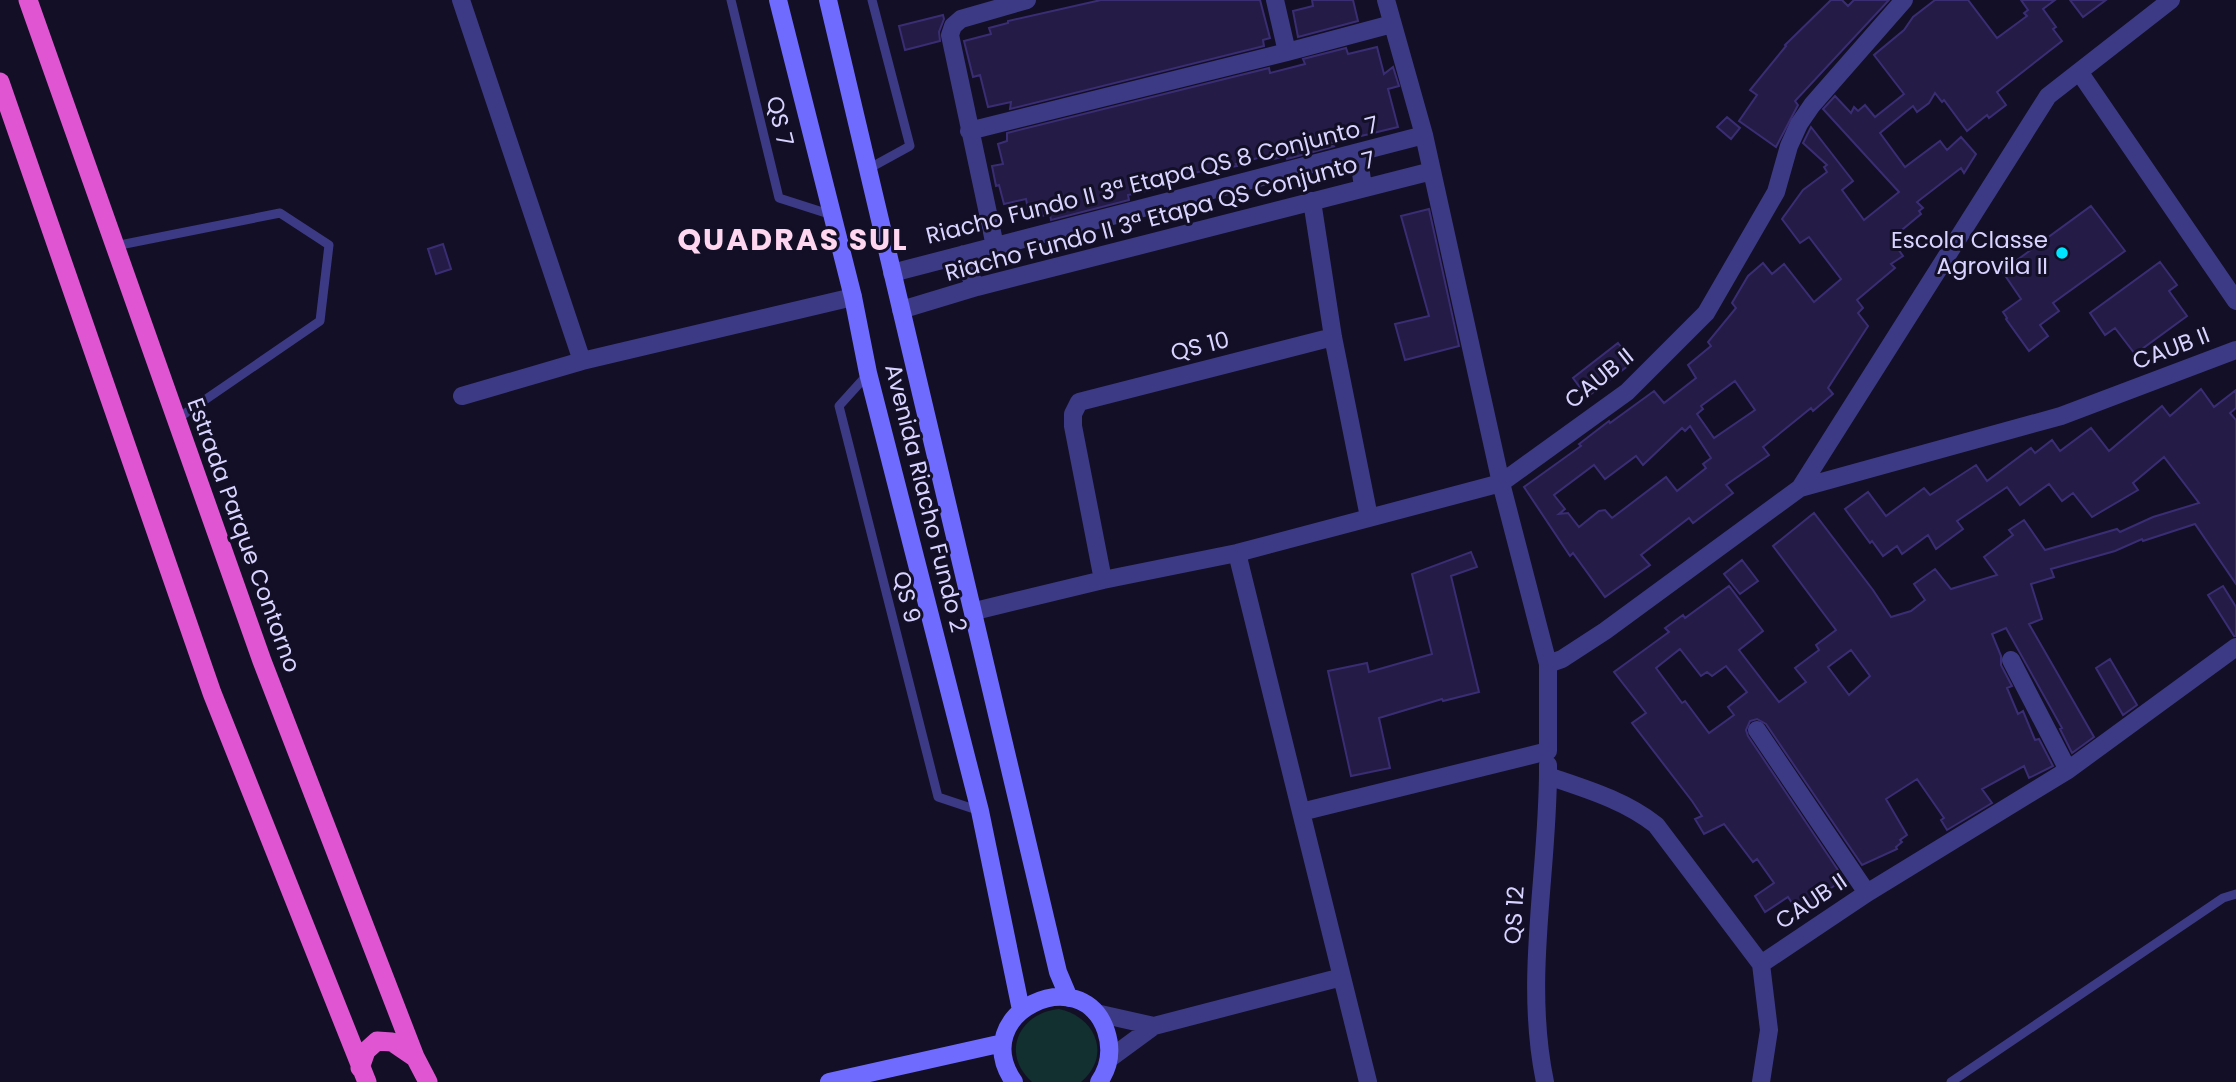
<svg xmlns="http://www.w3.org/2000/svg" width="2236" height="1082" font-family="Poppins,sans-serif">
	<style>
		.green { fill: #12302f }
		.building { fill: #241b47; stroke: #3b2d73; stroke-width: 2; fill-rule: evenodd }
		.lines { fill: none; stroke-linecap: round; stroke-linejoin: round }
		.service { stroke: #3d3a85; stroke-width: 9 }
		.minor { stroke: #3d3a85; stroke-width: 18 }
		.secondary { stroke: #6f6bff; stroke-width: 18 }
		.trunk { stroke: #e055d1; stroke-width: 19 }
		.poi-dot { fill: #00e5ff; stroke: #130f26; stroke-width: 2.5 }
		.labels { text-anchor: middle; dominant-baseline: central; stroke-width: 6; stroke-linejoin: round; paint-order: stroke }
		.street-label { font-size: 23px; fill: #d9d4ff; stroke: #130f26 }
		.poi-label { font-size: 23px; fill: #d9d4ff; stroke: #130f26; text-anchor: end }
		.district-label { font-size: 30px; font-weight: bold; letter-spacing: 2px; fill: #ffd6f0; stroke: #130f26 }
	</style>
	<rect width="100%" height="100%" fill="#130f26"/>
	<path class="green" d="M 1059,1009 C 1096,1017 1112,1056 1081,1082 L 1032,1082 C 1000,1053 1019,1013 1059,1009 Z"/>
	<path class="building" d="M 1101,0 L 1260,0 L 1270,38 L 1263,40 L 1264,46 L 1010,109 L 1011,102 L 988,107 L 980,75 L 973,77 L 964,41 L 991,34 L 989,28 L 1008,23 L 1008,21 Z
		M 1312,0 L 1353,0 L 1358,21 L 1298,37 L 1293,11 L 1313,6 Z
		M 1831,0 L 1842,0 L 1848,6 L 1854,0 L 1889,0 L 1795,101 L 1798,105 L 1776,147 L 1739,121 L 1757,95 L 1750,90 L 1786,46 L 1785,45 Z
		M 1935,0 L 1968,0 L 1997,38 L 2027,16 L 2024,13 L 2028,10 L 2021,0 L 2055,0 L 2043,9 L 2056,27 L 2053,29 L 2062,41 L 1997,92 L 2006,105 L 1989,118 L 1987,115 L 1967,131 L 1944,100 L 1942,102 L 1935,93 L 1929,103 L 1917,112 L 1913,106 L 1880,133 L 1905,167 L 1940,141 L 1947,150 L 1961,137 L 1976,154 L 1964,173 L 1961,168 L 1917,202 L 1923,208 L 1919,211 L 1921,214 L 1891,239 L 1903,256 L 1891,264 L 1895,268 L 1857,300 L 1863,308 L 1858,313 L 1868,326 L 1828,388 L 1833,394 L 1813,411 L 1811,408 L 1763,447 L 1769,455 L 1726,485 L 1733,493 L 1693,523 L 1689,518 L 1641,555 L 1650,565 L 1605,597 L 1573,553 L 1570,556 L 1524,487 L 1581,446 L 1579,444 L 1609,421 L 1610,423 L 1654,391 L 1664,403 L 1696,378 L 1688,365 L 1711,346 L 1708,342 L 1736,308 L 1732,303 L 1748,276 L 1763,263 L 1772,274 L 1784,264 L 1814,302 L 1841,279 L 1809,237 L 1800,243 L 1782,219 L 1803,190 L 1827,172 L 1824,167 L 1827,165 L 1803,143 L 1811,127 L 1853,181 L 1842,190 L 1864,220 L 1899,192 L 1823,109 L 1835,96 L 1851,113 L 1854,107 L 1858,111 L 1865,105 L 1875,117 L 1904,94 L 1874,55 L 1904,30 L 1913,17 ZM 1735,381 L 1755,410 L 1714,438 L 1697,414 L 1703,409 L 1701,406 ZM 1690,426 L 1711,458 L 1703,464 L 1706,468 L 1677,491 L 1666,477 L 1612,518 L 1605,510 L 1599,511 L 1579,527 L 1568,513 L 1559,514 L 1565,509 L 1554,495 L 1594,465 L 1605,479 L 1636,456 L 1643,465 L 1682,428 L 1685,431 Z
		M 2070,0 L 2106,0 L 2083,17 Z
		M 943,15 L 944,19 L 939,32 L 940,41 L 905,50 L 899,26 Z
		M 1377,47 L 1384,74 L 1393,67 L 1399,86 L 1388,89 L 1398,127 L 1324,145 L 1335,146 L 1287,159 L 1286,156 L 1266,161 L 1265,156 L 1236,164 L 1237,166 L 1226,168 L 1227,170 L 1207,175 L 1206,170 L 1167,180 L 1168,186 L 1128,195 L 1129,200 L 1051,220 L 1050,214 L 1030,219 L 1026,199 L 1004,204 L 999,185 L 996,186 L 992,166 L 1003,164 L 998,144 L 1007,141 L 1007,133 L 1269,68 L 1270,73 L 1305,64 L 1303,59 L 1346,48 L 1348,54 Z
		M 1727,117 L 1740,128 L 1731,139 L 1717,127 Z
		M 2091,206 L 2125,251 L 2053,303 L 2059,311 L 2040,325 L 2048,336 L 2029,351 L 2006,319 L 2007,318 L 2003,312 L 2021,299 L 2002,271 Z
		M 1429,209 L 1459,346 L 1405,360 L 1395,324 L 1429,316 L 1401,216 Z
		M 443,244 L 451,269 L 436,274 L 428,249 Z
		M 2160,262 L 2177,285 L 2169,291 L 2187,316 L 2135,354 L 2115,328 L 2105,335 L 2090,313 Z
		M 1618,343 L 1633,362 L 1587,397 L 1573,378 Z
		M 2201,389 L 2214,407 L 2236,390 L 2236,408 L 2230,413 L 2236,420 L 2236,584 L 2195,524 L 2143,541 L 2142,539 L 2115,551 L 2051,569 L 2054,577 L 2031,584 L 2042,619 L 2029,624 L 2094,737 L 2072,753 L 2060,729 L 2062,728 L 2006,628 L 1992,634 L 2001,656 L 2001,665 L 2012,686 L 2007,688 L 2018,714 L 2023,711 L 2035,740 L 2039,739 L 2053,766 L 2029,778 L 2024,766 L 1982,789 L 1992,803 L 1947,830 L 1941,820 L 1944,818 L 1917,779 L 1886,799 L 1907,835 L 1900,840 L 1902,842 L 1896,847 L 1897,849 L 1862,865 L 1766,724 L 1757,719 L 1750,721 L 1746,730 L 1748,736 L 1844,879 L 1821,895 L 1823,899 L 1811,907 L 1807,901 L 1796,909 L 1788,897 L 1765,912 L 1755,896 L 1774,883 L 1757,859 L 1753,862 L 1724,824 L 1704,834 L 1695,819 L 1702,816 L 1692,801 L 1632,723 L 1646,713 L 1614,672 L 1669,632 L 1665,628 L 1683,615 L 1685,618 L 1729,586 L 1763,631 L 1739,650 L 1779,702 L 1806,682 L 1795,668 L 1819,650 L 1816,645 L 1836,630 L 1773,546 L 1814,513 L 1873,590 L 1891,617 L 1911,611 L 1925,600 L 1914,584 L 1935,569 L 1951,589 L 1997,575 L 1984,557 L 2013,535 L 2009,530 L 2024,520 L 2045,550 L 2117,529 L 2120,532 L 2153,517 L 2199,503 L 2164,457 L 2133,483 L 2138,490 L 2092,517 L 2073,493 L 2062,501 L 2049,484 L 2020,505 L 2007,487 L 1957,521 L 1963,529 L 1936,549 L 1928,535 L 1902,554 L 1897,546 L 1883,556 L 1872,541 L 1870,543 L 1845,509 L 1868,492 L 1886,516 L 1924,488 L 1930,495 L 1976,465 L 1987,481 L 2031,448 L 2035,453 L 2052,440 L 2060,451 L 2091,428 L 2109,451 L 2162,406 L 2170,416 ZM 1680,649 L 1701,676 L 1707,672 L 1712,676 L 1726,666 L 1747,692 L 1728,707 L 1734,715 L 1709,733 L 1685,701 L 1682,703 L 1656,668 ZM 1851,650 L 1870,676 L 1849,695 L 1828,667 Z
		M 1471,552 L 1477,567 L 1451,576 L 1479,692 L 1443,701 L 1442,699 L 1379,718 L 1390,768 L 1351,776 L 1328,671 L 1367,663 L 1369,672 L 1432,654 L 1412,574 Z
		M 1742,560 L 1758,581 L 1740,594 L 1724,574 Z
		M 2223,586 L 2236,607 L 2236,636 L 2234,636 L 2208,595 Z
		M 2110,659 L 2137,705 L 2123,715 L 2096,668 Z"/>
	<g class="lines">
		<path class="service" d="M 731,0 L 779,198 L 832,215
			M 868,169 L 910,146 L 872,0
			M 115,246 L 280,213 L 329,245 L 320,321 L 177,419
			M 867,375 L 839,406 L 938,797 L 980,811
			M 1951,1082 L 2223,898 L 2236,894"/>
		<path class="minor" d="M 461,0 L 582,361
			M 1275,0 L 1287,52
			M 2080,73 L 2236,301
			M 969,131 L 1287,52 L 1392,24
			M 1355,153 L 1360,166 L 1363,187
			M 1312,201 L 1333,337 L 1369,517
			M 995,246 L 950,35 L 953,26 L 961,19 L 1027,0
			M 964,254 L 970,276 L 977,287
			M 892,273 L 1424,135
			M 901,310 L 977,287 L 1432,171
			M 462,396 L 582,361 L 853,297
			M 1800,488 L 2061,416 L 2236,350
			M 1237,553 L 1301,812 L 1548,751 L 1548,664 L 1501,483 L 1424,135 L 1386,0
			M 1103,580 L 1073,426 L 1073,414 L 1079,402 L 1333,337
			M 975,611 L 1103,580 L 1237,553 L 1501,483 L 1627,392 L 1706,313 L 1776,192 L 1789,146 L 1799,124 L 1812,105 L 1904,0
			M 2011,660 L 2068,770
			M 1548,664 L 1562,659 L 1605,631 L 1800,488 L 2048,96 L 2171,0
			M 1757,730 L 1867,893
			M 1548,776 C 1586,789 1624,800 1656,825 L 1761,964 L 1867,893 L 2068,770 L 2236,647
			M 1301,812 L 1368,1082
			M 1096,1013 L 1154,1026 L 1109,1059
			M 1154,1026 L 1342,977
			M 1545,1082 C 1523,977 1549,870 1548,765
			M 1761,1082 L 1769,1030 L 1761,964"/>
		<path class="secondary" d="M 778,0 L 853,297 L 868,373 L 980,811 L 1021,1010
			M 828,0 C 904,324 983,647 1058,972 L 1069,998
			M 829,1082 L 1003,1043
			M 1014,1082 C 966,1013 1082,959 1106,1031 C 1112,1049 1110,1066 1099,1082"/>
		<path class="trunk" d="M 28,0 L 262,661 L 415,1057 L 428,1082
			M 0,82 L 212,693 L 367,1082
			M 360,1068 L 366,1051 L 377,1041 L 392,1042 L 414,1057"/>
	</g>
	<circle class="poi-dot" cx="2062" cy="253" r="7"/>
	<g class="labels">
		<g class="street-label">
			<text transform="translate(780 121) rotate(76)">QS 7</text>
			<text transform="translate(1152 180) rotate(-14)">Riacho Fundo II 3ª Etapa QS 8 Conjunto 7</text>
			<text transform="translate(1160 216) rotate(-15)">Riacho Fundo II 3ª Etapa QS Conjunto 7</text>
			<text transform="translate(1200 346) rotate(-14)">QS 10</text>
			<text transform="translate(2171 348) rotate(-21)">CAUB II</text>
			<text transform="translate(1599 378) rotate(-39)">CAUB II</text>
			<text transform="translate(926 498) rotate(76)">Avenida Riacho Fundo 2</text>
			<text transform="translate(244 535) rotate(70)">Estrada Parque Contorno</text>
			<text transform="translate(907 597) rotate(76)">QS 9</text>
			<text transform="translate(1811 901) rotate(-34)">CAUB II</text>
			<text transform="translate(1514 915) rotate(-86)">QS 12</text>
		</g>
		<g class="poi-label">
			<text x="2048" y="240">Escola Classe<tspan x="2048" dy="26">Agrovila II</tspan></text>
		</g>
		<g class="district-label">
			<text x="793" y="239">QUADRAS SUL</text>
		</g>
	</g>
</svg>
